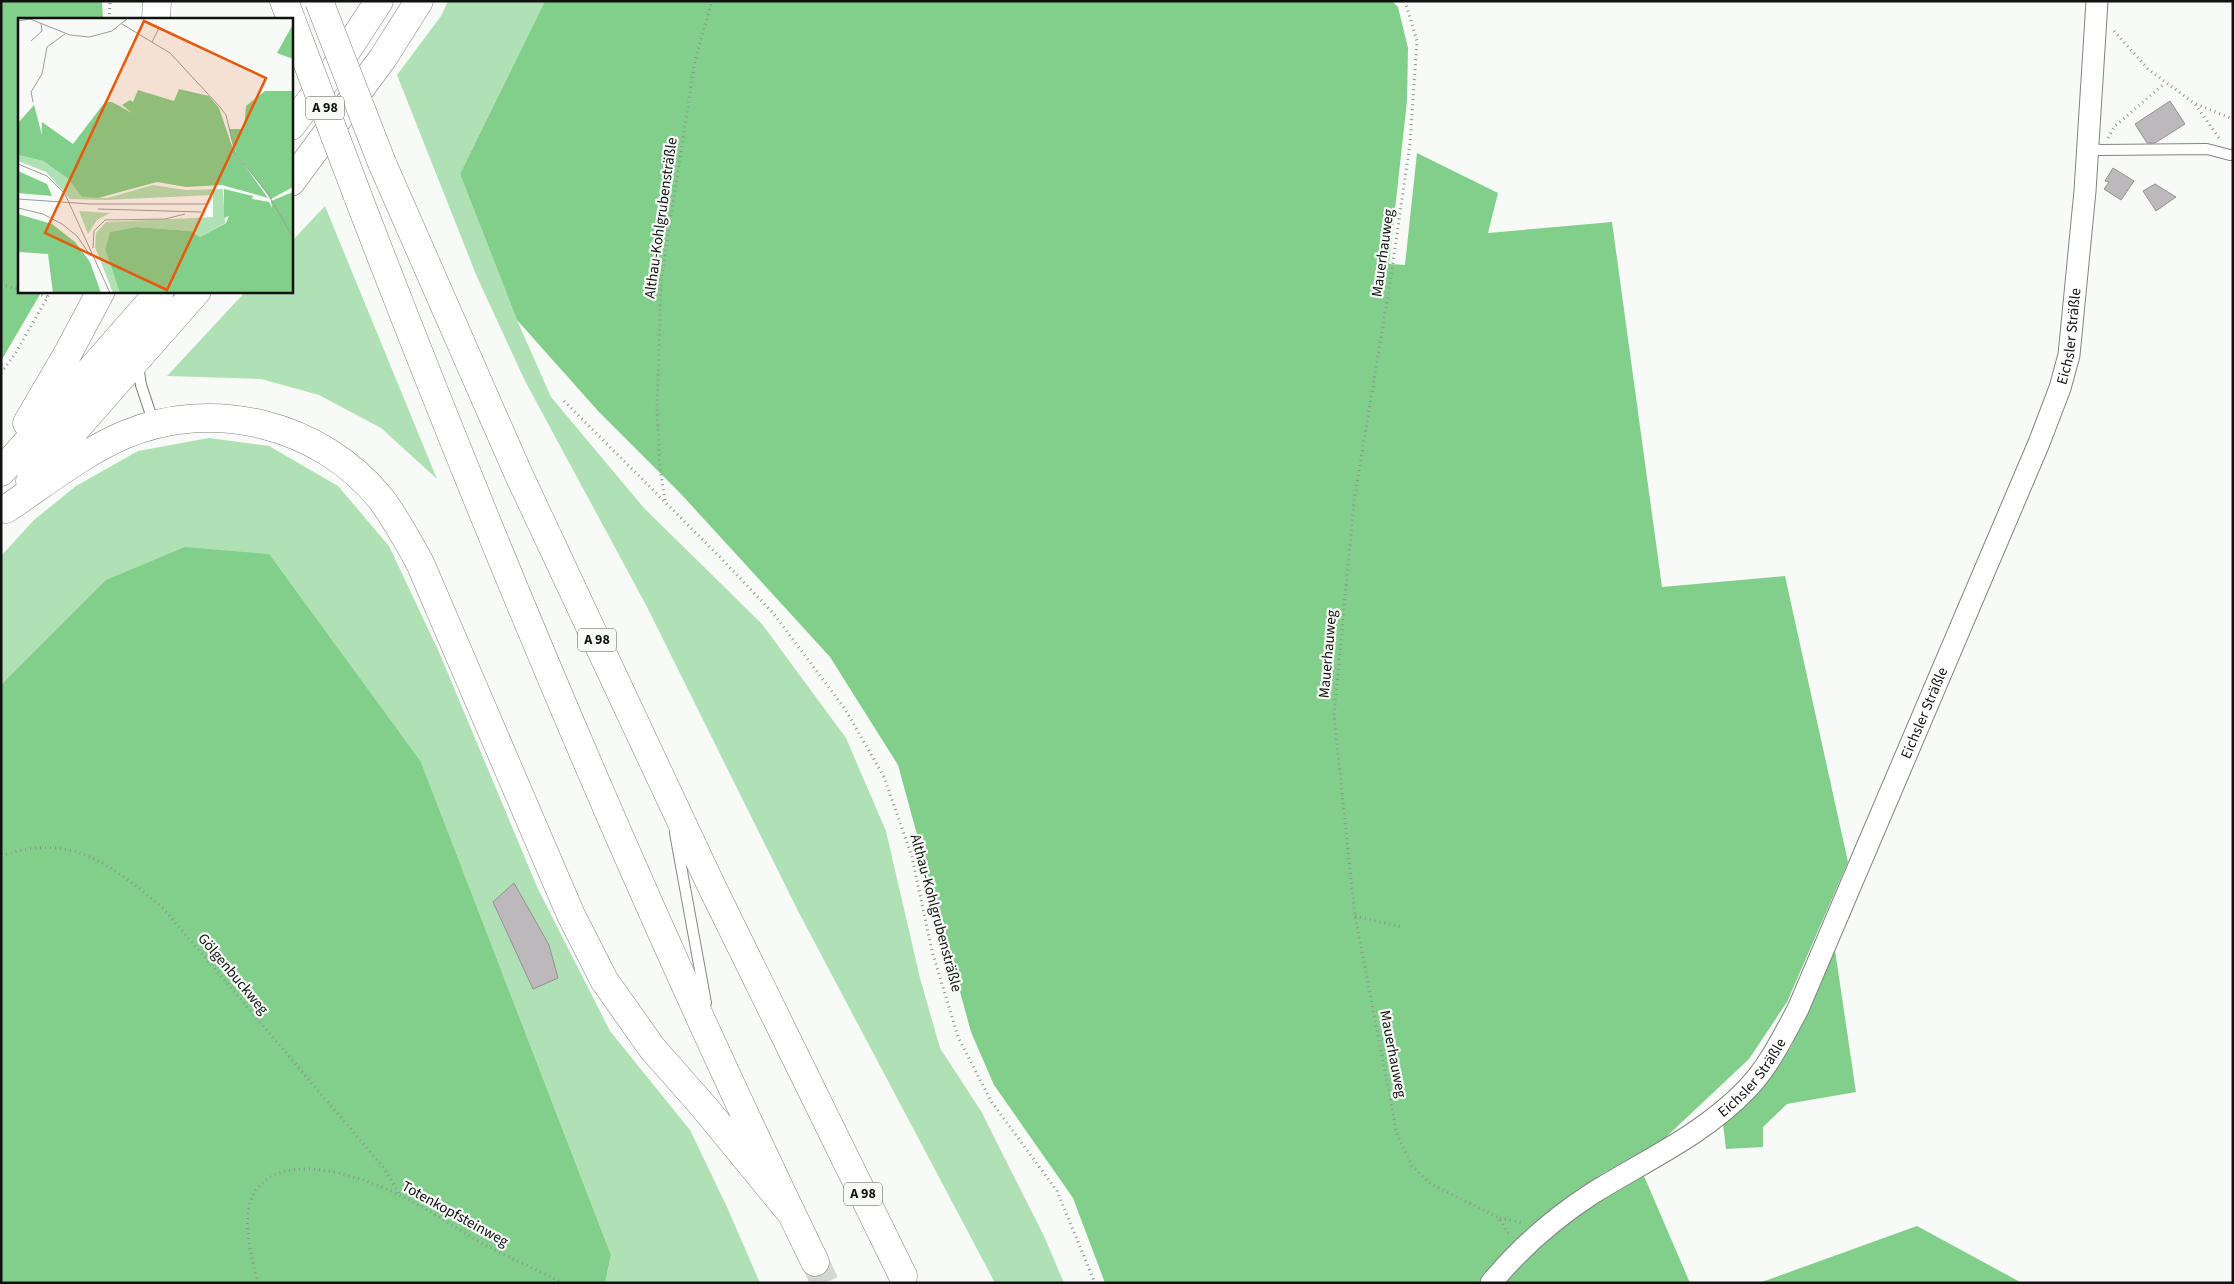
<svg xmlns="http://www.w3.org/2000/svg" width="2234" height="1284" font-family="'Source Sans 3',sans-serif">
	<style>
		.green { fill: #b0e1b4 }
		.forest { fill: #81cf8a }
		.building { fill: #bcb8bb; stroke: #949193 }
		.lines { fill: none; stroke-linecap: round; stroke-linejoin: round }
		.motorway-tunnel { stroke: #d4d7d4; stroke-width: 28; stroke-dasharray: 28 14; stroke-linecap: butt }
		.service-casing { stroke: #818481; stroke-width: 12 }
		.minor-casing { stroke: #818481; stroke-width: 23 }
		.motorway-casing { stroke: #818481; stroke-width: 29 }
		.path { stroke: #919391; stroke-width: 3; stroke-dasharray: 1 4; stroke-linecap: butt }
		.service { stroke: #fff; stroke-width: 10 }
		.minor { stroke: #fff; stroke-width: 21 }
		.motorway { stroke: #fff; stroke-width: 28 }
		.motorway-bridge-casing { stroke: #818481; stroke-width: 29; stroke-linecap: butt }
		.motorway-bridge { stroke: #fff; stroke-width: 28 }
		.labels { text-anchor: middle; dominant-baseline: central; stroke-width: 4.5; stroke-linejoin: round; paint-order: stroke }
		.shield { fill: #f7faf7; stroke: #555755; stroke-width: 1 }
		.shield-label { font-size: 14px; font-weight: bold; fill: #101110 }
		.street-label { font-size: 15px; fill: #101110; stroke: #f7faf7 }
		.inset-road { fill: none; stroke: #9b9d9b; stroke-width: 1 }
		.view { fill: #e8590c; fill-opacity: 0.15; stroke: #e8590c; stroke-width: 2.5 }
		.inset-edge { fill: none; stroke: #101110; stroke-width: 2.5 }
	</style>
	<rect width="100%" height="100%" fill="#f7faf7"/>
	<path class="green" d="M 448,1 L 545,1 L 460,174 L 517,320 L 551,397 L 644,508 L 762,624 L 846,738 L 886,831 L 920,978 L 940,1048 L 981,1111 L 1044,1236 L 1064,1283 L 995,1283 L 799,913 L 646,605 L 525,381 L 477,277 L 397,75 L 441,16 Z
		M 325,206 L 437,479 L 381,428 L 319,395 L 261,379 L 167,376 L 246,291 L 291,291 L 291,242 Z
		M 209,438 L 269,446 L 338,486 L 389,546 L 439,652 L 538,889 L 610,1031 L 690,1130 L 727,1207 L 760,1283 L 605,1283 L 611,1255 L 421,762 L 27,661 L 1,685 L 1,556 L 34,520 L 76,486 L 138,451 Z"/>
	<path class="forest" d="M 1,1 L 102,1 L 103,19 L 19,19 L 19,291 L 42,291 L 1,361 Z
		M 545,1 L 1392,1 L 1398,7 L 1408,48 L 1407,101 L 1389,264 L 1405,265 L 1417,153 L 1498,193 L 1488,233 L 1612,222 L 1662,587 L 1785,576 L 1848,862 L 1787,1002 L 1749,1059 L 1664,1139 L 1603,1173 L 1542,1219 L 1485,1283 L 1105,1283 L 1073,1198 L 994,1085 L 971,1032 L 898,765 L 830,657 L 681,494 L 599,412 L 517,320 L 460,174 Z
		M 185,547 L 269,554 L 421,762 L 611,1255 L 605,1283 L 1,1283 L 1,685 L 106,580 Z
		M 1835,950 L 1856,1092 L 1787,1104 L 1763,1127 L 1763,1147 L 1726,1149 L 1723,1124 L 1756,1090 L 1791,1047 Z
		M 1644,1176 L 1690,1283 L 1502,1283 L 1549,1231 Z
		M 1917,1226 L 2022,1283 L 1759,1283 Z"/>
	<path class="building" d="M 2170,101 L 2185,124 L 2155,143 L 2147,143 L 2135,124 Z
		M 2113,168 L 2134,181 L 2121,200 L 2104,189 L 2109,182 L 2105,181 Z
		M 2155,184 L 2176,197 L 2156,211 L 2143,191 Z
		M 514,883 L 549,945 L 558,978 L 533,989 L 493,902 Z"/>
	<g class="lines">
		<path class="motorway-tunnel" d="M 815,1262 L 825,1283"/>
		<defs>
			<path id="service" d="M 2088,148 L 2100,150 L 2207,149 L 2230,155
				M 138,366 L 141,385 L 154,424
				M 675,833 L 706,1003"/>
			<g id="minor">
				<path id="s1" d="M 1491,1283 C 1521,1247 1554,1218 1593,1193 C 1646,1160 1703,1135 1747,1089 C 1769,1066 1783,1037 1798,1009 L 2039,443 L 2060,388 L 2069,355 L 2085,191 L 2097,1"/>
			</g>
			<path id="motorway" d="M 284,1 L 291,19
				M 156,19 L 157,1
				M 291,126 L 336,67 L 379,1
				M 382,163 L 518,473 L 711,885 L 903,1276
				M 291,182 L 383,58 L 419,1
				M 357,194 C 496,556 646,914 815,1262
				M 27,423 L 68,353 L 101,291
				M 1,472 L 160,291
				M 30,481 L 197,291
				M 6,509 C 44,484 82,453 124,435 C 212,397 321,424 381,499 C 396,519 408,541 420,563 L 571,915 L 604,980 L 652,1048 L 704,1107 L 791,1213"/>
		</defs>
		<use href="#service" class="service-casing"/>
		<use href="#minor" class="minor-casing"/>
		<use href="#motorway" class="motorway-casing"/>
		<path class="path" d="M 1405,1 L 1417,41 L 1410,143 L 1390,283 L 1354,501 L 1334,715 L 1355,916 L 1397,1134 L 1412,1166 L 1431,1184 L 1499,1218 L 1510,1236
			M 109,19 L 110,1
			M 2114,31 L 2148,69 L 2195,104 L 2219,138
			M 2196,104 L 2233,119
			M 2108,138 L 2115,126 L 2165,83
			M 1,285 L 19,289
			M 27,291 L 49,297
			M 1,373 L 15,354 L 51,291
			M 564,401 L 719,556 L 773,613 L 845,709 L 884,777 L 912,857 L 932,951 L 958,1037 L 991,1101 L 1057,1191 L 1095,1283
			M 665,500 L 660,469 L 657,409 L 661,281 L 695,60 L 712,1
			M 1,856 C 72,831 111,865 163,908 L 383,1167 L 400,1195
			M 1355,916 L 1402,927
			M 1500,1218 L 1523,1223
			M 258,1283 C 252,1260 242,1223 251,1200 C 272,1145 363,1176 401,1196 C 428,1209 453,1227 480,1242 C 506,1257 535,1268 562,1283"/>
		<use href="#service" class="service"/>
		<use href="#minor" class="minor"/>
		<use href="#motorway" class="motorway"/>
		<defs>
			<path id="motorway-bridge" d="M 319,1 L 382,163
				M 292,22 L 357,194"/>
		</defs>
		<use href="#motorway-bridge" class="motorway-bridge-casing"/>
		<use href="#motorway-bridge" class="motorway-bridge"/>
	</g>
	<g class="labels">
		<g class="shield">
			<rect x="306" y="96.5" width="38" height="23" rx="4"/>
			<rect x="578" y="628.5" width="38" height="23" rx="4"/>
			<rect x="844" y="1182.5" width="38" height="23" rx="4"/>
		</g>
		<g class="shield-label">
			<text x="325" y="108">A 98</text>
			<text x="597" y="640">A 98</text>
			<text x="863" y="1194">A 98</text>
		</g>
		<g class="street-label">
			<text transform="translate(661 218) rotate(-82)">Althau-Kohlgrubensträßle</text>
			<text transform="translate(1383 253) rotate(-82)">Mauerhauweg</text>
			<text stroke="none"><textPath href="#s1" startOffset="1145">Eichsler Sträßle</textPath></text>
			<text transform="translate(1328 654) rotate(-85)">Mauerhauweg</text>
			<text stroke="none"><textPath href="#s1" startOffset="740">Eichsler Sträßle</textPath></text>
			<text transform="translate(936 913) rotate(75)">Althau-Kohlgrubensträßle</text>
			<text transform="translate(233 974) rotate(50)">Gölgenbuckweg</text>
			<text transform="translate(1393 1054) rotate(79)">Mauerhauweg</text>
			<text stroke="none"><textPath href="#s1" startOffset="335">Eichsler Sträßle</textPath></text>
			<text transform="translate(455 1214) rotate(29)">Totenkopfsteinweg</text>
		</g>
	</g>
	<g transform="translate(18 18)">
		<rect width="275" height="275" fill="#f7faf7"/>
		<path d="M 0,137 L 25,143 L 49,160 L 64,179 L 89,180 L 135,167 L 168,172 L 205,171 L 207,205 L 182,219 L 173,213 L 118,209 L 92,214 L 87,231 L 102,275 L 95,275 L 77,229 L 78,215 L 88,204 L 195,199 L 195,177 L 87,182 L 52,181 L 28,154 L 0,143 ZM 61,193 L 92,195 L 79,202 L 70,216 Z" fill="#b0e1b4"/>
		<path d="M 275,6 L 275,41 L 259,35 ZM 161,71 L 191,78 L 201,90 L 215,131 L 250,180 L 204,167 L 168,169 L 139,164 L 80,180 L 64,179 L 49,160 L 25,143 L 0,137 L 0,105 L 16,87 L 24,117 L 24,104 L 55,126 L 87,84 L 94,84 L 114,95 L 104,87 L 112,82 L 115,84 L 120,72 L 156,83 ZM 247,73 L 275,73 L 275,169 L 253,181 L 218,135 L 211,111 L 226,111 L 228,88 ZM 0,153 L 29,166 L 34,178 L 0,175 ZM 206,171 L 235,178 L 234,181 L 251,184 L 254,190 L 253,183 L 275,174 L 275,275 L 102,275 L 87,231 L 92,214 L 118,209 L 173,213 L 182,219 L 208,205 L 211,198 L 206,200 ZM 0,196 L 34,206 L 57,224 L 72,244 L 83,275 L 35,275 L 30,236 L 0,234 Z" fill="#81cf8a"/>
		<path class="inset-road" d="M 0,3 L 12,1 L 52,17 L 71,19 L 94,13 L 110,0M 104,6 L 152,35 L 202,89 L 208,97 L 217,135 L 248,173 L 275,219M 13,23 L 24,13 L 23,5M 134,24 L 141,10M 15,84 L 13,74 L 24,56 L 29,29 L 47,16M 0,146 L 29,158 L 47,176 L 92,275M 0,181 L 72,186 L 188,186M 0,190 L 25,196 L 44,206 L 59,218 L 72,237M 80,191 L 183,194M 75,230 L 76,213 L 87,202 L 147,201 L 167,196"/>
		<path class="view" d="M 126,3 L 248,60 L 149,272 L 27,215 Z"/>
		<rect width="275" height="275" class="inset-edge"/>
	</g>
	<rect width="2234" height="1284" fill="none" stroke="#101110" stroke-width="5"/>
</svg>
